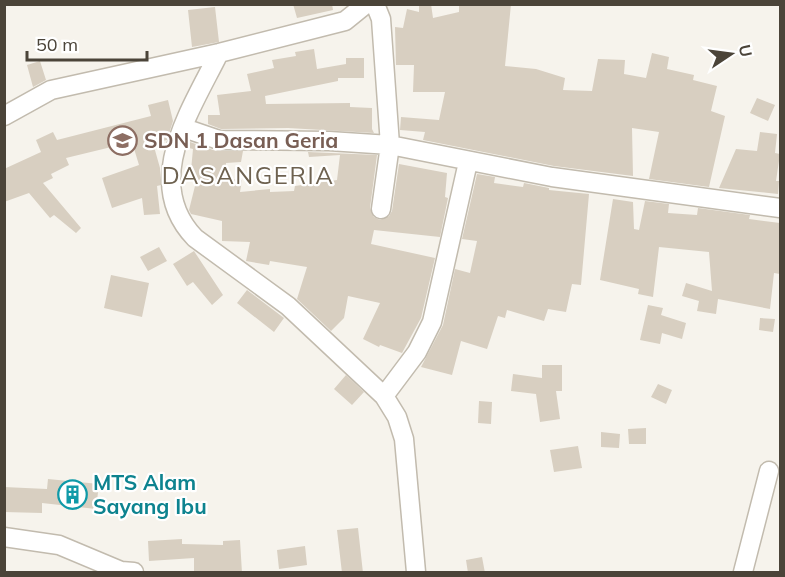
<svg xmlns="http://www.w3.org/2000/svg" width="785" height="577" font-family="Mulish,sans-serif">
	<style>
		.building { fill: #d8cfc1 }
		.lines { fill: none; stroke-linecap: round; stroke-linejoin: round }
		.street-casing { stroke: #c2bbae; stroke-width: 21 }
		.street { stroke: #fff; stroke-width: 18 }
		.labels { text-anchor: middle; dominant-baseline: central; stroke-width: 4.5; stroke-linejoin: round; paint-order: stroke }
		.education-label { font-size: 21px; font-weight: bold; fill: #785e54; stroke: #fff; text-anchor: start }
		.culture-label { font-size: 21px; font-weight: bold; fill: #0d838f; stroke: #fff; text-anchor: start }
		.quarter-label { font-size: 24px; letter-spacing: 1.5px; fill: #6e6250; stroke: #fff }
	</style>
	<rect width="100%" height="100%" fill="#f6f3ec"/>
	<path class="building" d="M 293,4 L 332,4 L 333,10 L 297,18 Z
		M 419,4 L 431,4 L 433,18 L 459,12 L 459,4 L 511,4 L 505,66 L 536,69 L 565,78 L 563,90 L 592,91 L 598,59 L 625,60 L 624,74 L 646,78 L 652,53 L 669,57 L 667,69 L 694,75 L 693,80 L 717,86 L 711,111 L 725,116 L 709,187 L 649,179 L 659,132 L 632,128 L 633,176 L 554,166 L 423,140 L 425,132 L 400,130 L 401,117 L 439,120 L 445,92 L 413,92 L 414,65 L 396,65 L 395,27 L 403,28 L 407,9 L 419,12 Z
		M 215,7 L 219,42 L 192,47 L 188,10 Z
		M 314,49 L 317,69 L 346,64 L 346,58 L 364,58 L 364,78 L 338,78 L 338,81 L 265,96 L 266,104 L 350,103 L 350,107 L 372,108 L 372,129 L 374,133 L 288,128 L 221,129 L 208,124 L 208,115 L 220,115 L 217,95 L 251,91 L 247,74 L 274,68 L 272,60 L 296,56 L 295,52 Z
		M 40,61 L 46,80 L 33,87 L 27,65 Z
		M 757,98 L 775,105 L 768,121 L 750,113 Z
		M 168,100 L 173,121 L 167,140 L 153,143 L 160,168 L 161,185 L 157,186 L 160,214 L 144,215 L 142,198 L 112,208 L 102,178 L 139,165 L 132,142 L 66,158 L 69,165 L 51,174 L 53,178 L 43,183 L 81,228 L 76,233 L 54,215 L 50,218 L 29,193 L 4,202 L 4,169 L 41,152 L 36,140 L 53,132 L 57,140 L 151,116 L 148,105 Z
		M 760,132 L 777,134 L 775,153 L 780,154 L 776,181 L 779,181 L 778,194 L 719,188 L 736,149 L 757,151 Z
		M 190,142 L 216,151 L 243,151 L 241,162 L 226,163 L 226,179 L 242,180 L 240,192 L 270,189 L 270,192 L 294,191 L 295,186 L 337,180 L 340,155 L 309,157 L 308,152 L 377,155 L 370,208 L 374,217 L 380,220 L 389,216 L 392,211 L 399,164 L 447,173 L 445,197 L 448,198 L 440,237 L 374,230 L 371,244 L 435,258 L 421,318 L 402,353 L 380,345 L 379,347 L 363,339 L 380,303 L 348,296 L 344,318 L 331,331 L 297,299 L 307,267 L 270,261 L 269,265 L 246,261 L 250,242 L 222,241 L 222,221 L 191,214 L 189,210 L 196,182 L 190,181 L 193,149 L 189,148 Z
		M 477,174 L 495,177 L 494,183 L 523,187 L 524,183 L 549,188 L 549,190 L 589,194 L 581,285 L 572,284 L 566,312 L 548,309 L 544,321 L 507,310 L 505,318 L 498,316 L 487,349 L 461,341 L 452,375 L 421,367 L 443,325 L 455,269 L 470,273 L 477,241 L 462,239 Z
		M 613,199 L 633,202 L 634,229 L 639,230 L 645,201 L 669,204 L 668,213 L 697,215 L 698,208 L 750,215 L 749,219 L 780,223 L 780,274 L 774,273 L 770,309 L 718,299 L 716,314 L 697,311 L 699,301 L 682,296 L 686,283 L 712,291 L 709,252 L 659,247 L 653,297 L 638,294 L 639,289 L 600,280 Z
		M 159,247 L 167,261 L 148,271 L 140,257 Z
		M 194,251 L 223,295 L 212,305 L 193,282 L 187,286 L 173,264 Z
		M 111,275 L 149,283 L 142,317 L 104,308 Z
		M 247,290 L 284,318 L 274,332 L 237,303 Z
		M 648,305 L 663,308 L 661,315 L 686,323 L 682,339 L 662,333 L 660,344 L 640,340 Z
		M 760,318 L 775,319 L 773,332 L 759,330 Z
		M 542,365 L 562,365 L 562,391 L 556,391 L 560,419 L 540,422 L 536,394 L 511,391 L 513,374 L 542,378 Z
		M 346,375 L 364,392 L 352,405 L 334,389 Z
		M 658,384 L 672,390 L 666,404 L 651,397 Z
		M 479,401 L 492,402 L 491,424 L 478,423 Z
		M 646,428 L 646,444 L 629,444 L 628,429 Z
		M 601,432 L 620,434 L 619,448 L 601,447 Z
		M 578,446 L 582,468 L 554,472 L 550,450 Z
		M 48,479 L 99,484 L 96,509 L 42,503 L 42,513 L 4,512 L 4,487 L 47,489 Z
		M 358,528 L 363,573 L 342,573 L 337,530 Z
		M 182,539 L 182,544 L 223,545 L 223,541 L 240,540 L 242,573 L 194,572 L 194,558 L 149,561 L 148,541 Z
		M 305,546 L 307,565 L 279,569 L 277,550 Z
		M 482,557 L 485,573 L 468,573 L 466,560 Z"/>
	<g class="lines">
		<defs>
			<path id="street" d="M 375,4 L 381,19 L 390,145 L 552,177 L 780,208
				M 219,53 C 191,110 141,182 195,238 L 288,306 L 384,396 L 397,417 L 404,439 L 416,572
				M 4,116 L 51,90 L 219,53 L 345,21 L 366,4
				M 184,128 L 219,140 L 329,141 L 390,145 L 381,209
				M 384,396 L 417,352 L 432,322 L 468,162
				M 4,537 L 59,545 L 121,571 L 134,572
				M 743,572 L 769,471"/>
		</defs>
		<use href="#street" class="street-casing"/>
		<use href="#street" class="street"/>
	</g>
	<defs>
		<symbol id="school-ring" viewBox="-11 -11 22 22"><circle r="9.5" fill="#fff" stroke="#8d6e63" stroke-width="1.5"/><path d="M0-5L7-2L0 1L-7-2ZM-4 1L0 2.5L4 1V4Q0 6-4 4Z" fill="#8d6e63"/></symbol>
		<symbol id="building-ring" viewBox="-11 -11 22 22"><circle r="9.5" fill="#fff" stroke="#0f9aa8" stroke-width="1.5"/><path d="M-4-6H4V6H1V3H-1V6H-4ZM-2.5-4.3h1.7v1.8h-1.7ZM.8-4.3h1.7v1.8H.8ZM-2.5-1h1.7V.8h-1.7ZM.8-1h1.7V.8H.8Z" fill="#0f9aa8"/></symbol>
	</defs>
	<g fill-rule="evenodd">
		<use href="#school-ring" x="106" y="124" width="33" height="33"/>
		<use href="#building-ring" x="56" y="478" width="33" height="33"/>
	</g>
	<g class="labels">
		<g class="education-label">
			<text x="144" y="140">SDN 1 Dasan Geria</text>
		</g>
		<g class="culture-label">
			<text x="93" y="482">MTS Alam<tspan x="93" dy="24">Sayang Ibu</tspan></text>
		</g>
		<g class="quarter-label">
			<text x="248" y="175">DASANGERIA</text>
		</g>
	</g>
	<rect width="785" height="577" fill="none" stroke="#4b4439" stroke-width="12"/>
	<g transform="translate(731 54) rotate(77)" stroke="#ffffff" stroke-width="4.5" paint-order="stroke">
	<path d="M0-4.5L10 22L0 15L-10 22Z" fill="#4b4439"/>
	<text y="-9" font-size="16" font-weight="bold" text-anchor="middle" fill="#4b4439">U</text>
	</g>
	<path d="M27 51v9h120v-9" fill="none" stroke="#4b4439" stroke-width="3"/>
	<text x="36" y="51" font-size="18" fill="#4b4439" stroke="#ffffff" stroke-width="4.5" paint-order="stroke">50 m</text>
</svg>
